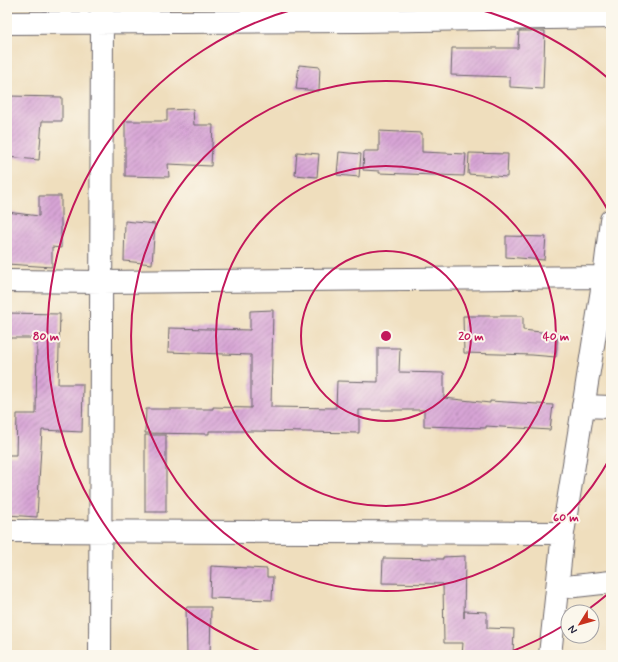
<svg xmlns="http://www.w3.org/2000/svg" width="618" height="662" font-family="Mynerve,sans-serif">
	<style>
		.building { fill: url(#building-hatch) }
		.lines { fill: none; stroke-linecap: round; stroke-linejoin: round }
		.minor-casing { stroke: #6a6468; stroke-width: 24 }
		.minor { stroke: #fff; stroke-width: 22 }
		.ring { fill: none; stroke: #c2185b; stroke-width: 2 }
		.centre { fill: #c2185b; stroke: #fbf7ec; stroke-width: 2 }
		.ring-label { font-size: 12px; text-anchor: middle; font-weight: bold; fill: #c2185b; stroke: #fbf7ec; stroke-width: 4; stroke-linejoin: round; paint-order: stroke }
	</style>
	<defs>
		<pattern id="building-hatch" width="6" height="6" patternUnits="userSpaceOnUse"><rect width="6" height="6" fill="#d7a4d5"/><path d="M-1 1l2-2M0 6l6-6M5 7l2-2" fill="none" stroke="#ae85ae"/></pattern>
	</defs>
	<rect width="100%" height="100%" fill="#fbf7ec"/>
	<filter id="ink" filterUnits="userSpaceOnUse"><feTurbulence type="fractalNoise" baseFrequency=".025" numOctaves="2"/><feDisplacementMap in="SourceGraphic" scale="8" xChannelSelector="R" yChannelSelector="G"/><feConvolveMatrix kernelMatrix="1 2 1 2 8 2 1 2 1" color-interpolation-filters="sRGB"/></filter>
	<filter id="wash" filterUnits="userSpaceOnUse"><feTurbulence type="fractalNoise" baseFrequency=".012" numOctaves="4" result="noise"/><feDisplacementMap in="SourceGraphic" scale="16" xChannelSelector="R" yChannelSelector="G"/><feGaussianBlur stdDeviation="0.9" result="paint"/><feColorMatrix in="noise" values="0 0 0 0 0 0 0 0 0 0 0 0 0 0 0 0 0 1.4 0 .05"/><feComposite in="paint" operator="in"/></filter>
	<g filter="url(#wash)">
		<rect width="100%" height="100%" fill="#efdebd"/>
		<g id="blocks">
			<path class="building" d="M 519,31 L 545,31 L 543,89 L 510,87 L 510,77 L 451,75 L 452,48 L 518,48 Z
				M 299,65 L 320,67 L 319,91 L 296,89 Z
				M 7,96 L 62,97 L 62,121 L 42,121 L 39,160 L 7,157 Z
				M 193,109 L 194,125 L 213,125 L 211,166 L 168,164 L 169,177 L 125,176 L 125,121 L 167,121 L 167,110 Z
				M 379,131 L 422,133 L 422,152 L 466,154 L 464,176 L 379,173 L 379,171 L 363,170 L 364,151 L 379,151 Z
				M 297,152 L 319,154 L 317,177 L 295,175 Z
				M 339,152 L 361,154 L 359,177 L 337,175 Z
				M 469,153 L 508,154 L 507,177 L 468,174 Z
				M 39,196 L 61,196 L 61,248 L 52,247 L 52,267 L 7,264 L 7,212 L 39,216 Z
				M 125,221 L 155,224 L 152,264 L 124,261 Z
				M 506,236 L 546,237 L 544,260 L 506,257 Z
				M 273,310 L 271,407 L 336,408 L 337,381 L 378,382 L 378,348 L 400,348 L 399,372 L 444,373 L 444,398 L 490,403 L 490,401 L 553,405 L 550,430 L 486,426 L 486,428 L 424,426 L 424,410 L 359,410 L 359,433 L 252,431 L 209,431 L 209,434 L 145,433 L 146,409 L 213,409 L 213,407 L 251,408 L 251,355 L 168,352 L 169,328 L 250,330 L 250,311 Z
				M 7,313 L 60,314 L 58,384 L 83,384 L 82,432 L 42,430 L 37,517 L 7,515 L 7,455 L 16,455 L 17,414 L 36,414 L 37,338 L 7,338 Z
				M 463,316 L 523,316 L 523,330 L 558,334 L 556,357 L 532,355 L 464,353 Z
				M 145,435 L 166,435 L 166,512 L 145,512 Z
				M 465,556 L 464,618 L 464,611 L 487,612 L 487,628 L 514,629 L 513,655 L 462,655 L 463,643 L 444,643 L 443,584 L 382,583 L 383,558 L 443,559 L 443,557 Z
				M 211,566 L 267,569 L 267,577 L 273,577 L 272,600 L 210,598 Z
				M 186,607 L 211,607 L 210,655 L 187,655 Z"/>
		</g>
	</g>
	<g filter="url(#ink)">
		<use href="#blocks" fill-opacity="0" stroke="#6a6468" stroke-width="1"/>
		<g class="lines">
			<defs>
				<path id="minor" d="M 7,23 L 358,21 L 611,17
					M 7,281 L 102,282 L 604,277
					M 583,406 L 611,407
					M 7,531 L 563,533
					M 557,588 L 611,582
					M 100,655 L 102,7
					M 550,655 L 563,533 L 604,277 L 611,220"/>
			</defs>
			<use href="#minor" class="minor-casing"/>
			<use href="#minor" class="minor"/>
		</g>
	</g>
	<g class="ring">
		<circle cx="386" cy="336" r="85"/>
		<circle cx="386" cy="336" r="170"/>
		<path d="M610 458A255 255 0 1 1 610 214"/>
		<path d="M609 593A340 340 0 0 1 586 611M566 624A340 340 0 0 1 505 654M267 654A340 340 0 0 1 298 8M474 8A340 340 0 0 1 609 79"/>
	</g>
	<circle cx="386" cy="336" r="6" class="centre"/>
	<g class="ring-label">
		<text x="471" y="340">20 m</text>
		<text x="556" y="340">40 m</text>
		<text x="46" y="340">80 m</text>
		<text x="566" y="521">60 m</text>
	</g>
	<rect width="618" height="662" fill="none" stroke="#fbf7ec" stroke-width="24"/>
	<g transform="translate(580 624) rotate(233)"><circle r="19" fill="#fbf7ec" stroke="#a4a2a5"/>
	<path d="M0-3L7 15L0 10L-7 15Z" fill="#c8321e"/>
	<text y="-6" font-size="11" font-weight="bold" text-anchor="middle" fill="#22223b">N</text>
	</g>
</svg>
